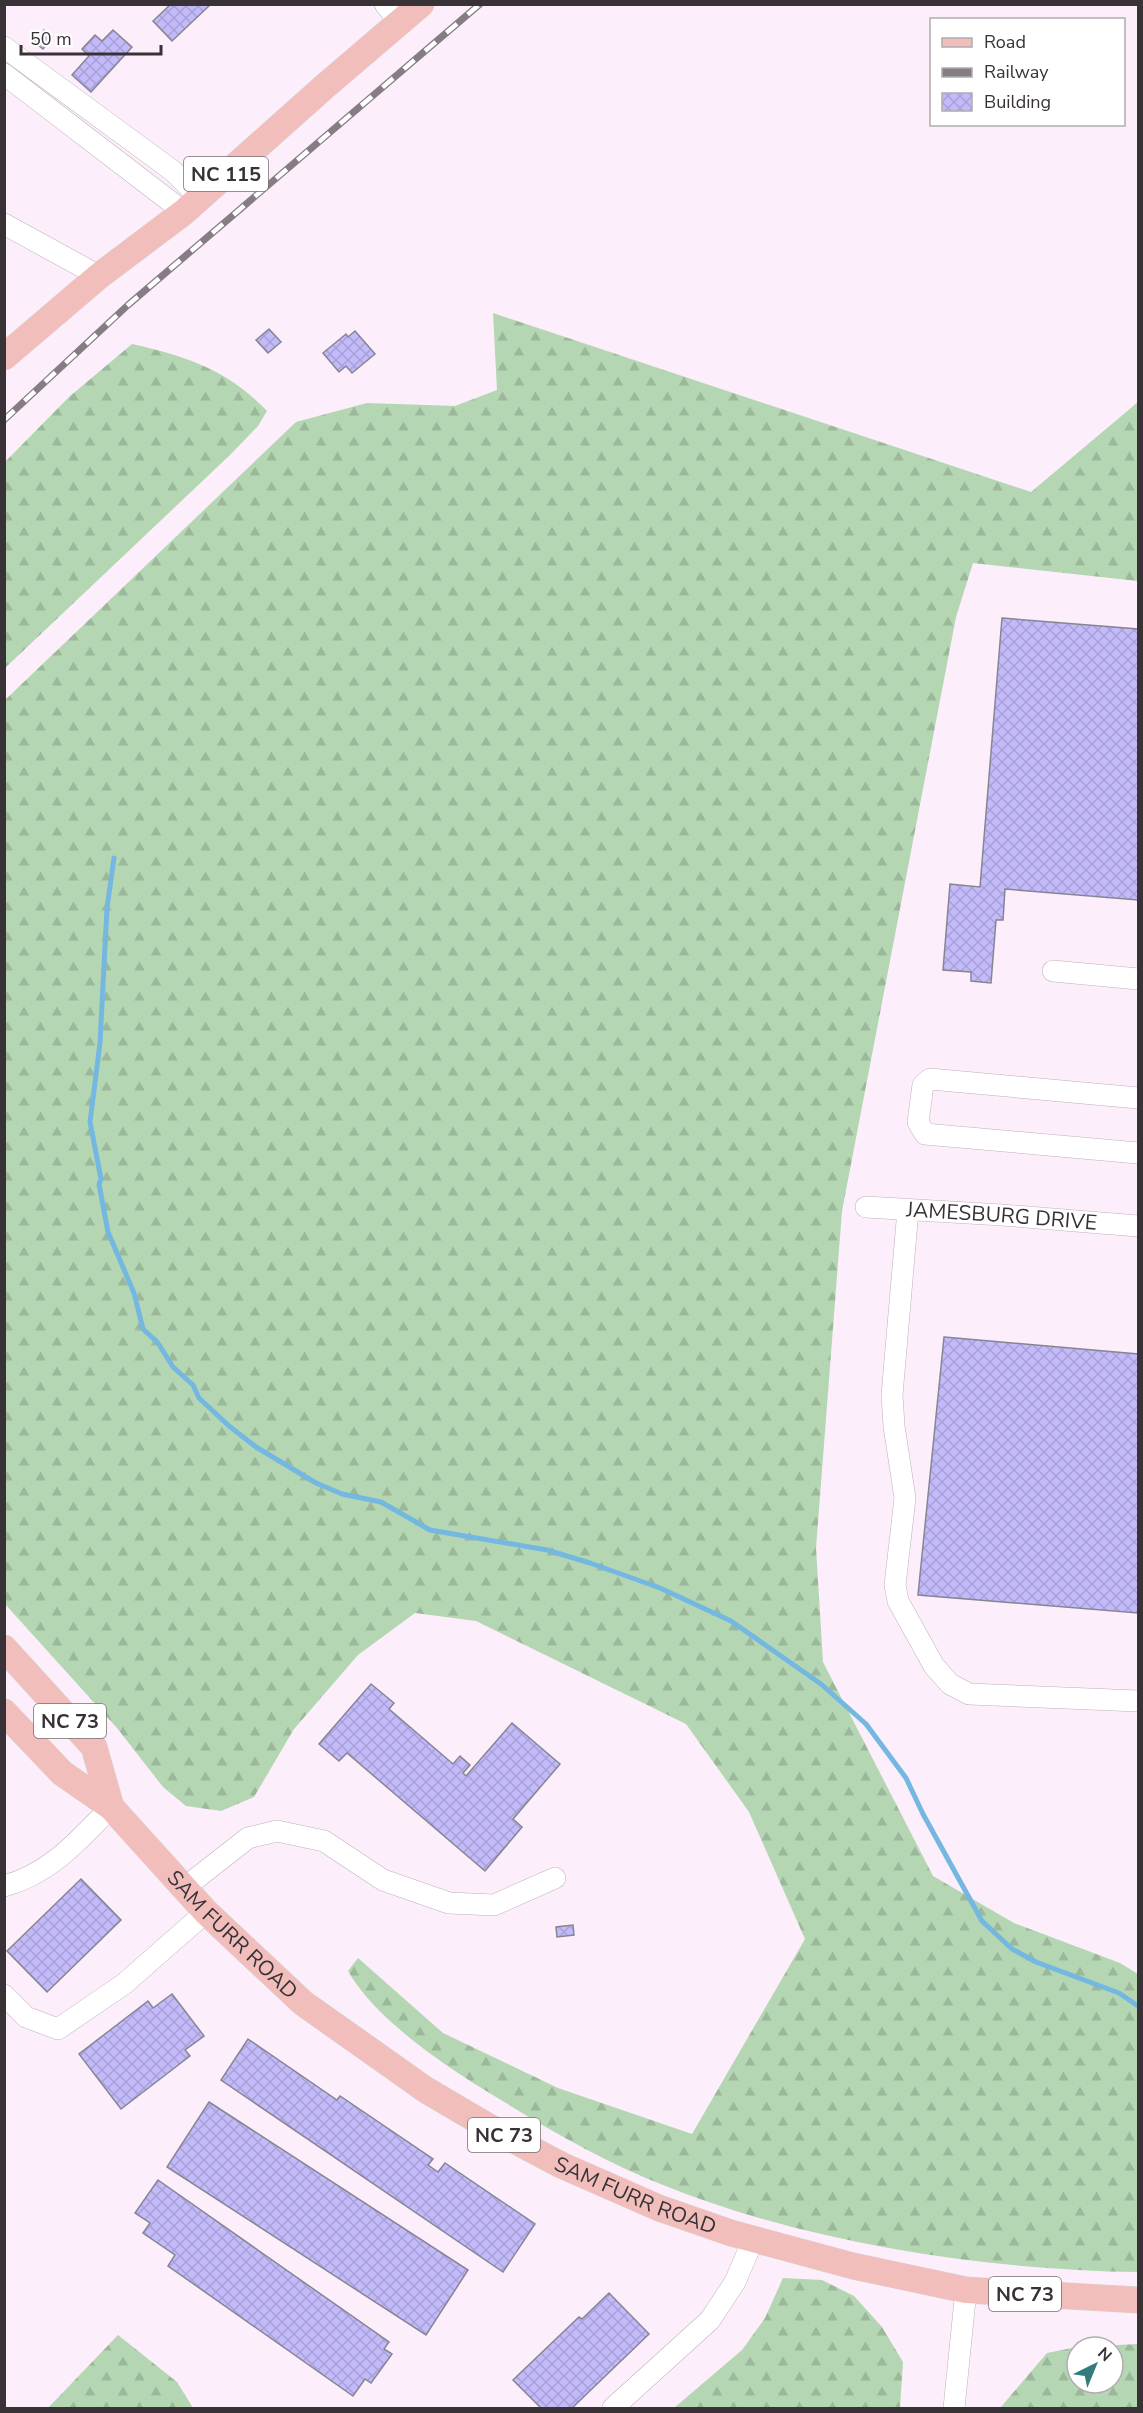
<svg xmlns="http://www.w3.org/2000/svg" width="1143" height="2413" font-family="'Nunito Sans',sans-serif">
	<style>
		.forest { fill: url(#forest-firs) }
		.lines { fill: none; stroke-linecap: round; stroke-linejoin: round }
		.stream { stroke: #74b8e1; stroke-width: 5 }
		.building { fill: url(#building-cross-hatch); stroke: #868593; stroke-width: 1.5 }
		.minor-casing { stroke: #beb1bc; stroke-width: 22 }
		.major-casing { stroke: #d7d6d7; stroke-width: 27 }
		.minor { stroke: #fff; stroke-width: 21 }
		.major { stroke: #f2bebb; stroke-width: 26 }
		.rail-casing { stroke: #857c84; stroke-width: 7 }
		.rail { stroke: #fff; stroke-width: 4.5; stroke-dasharray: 14; stroke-linecap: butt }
		.labels { text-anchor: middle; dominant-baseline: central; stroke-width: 5; stroke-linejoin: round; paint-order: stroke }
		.shield { fill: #fff; stroke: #747073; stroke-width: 1.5 }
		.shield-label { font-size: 20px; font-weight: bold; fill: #383237 }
		.street-label { font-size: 21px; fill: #383237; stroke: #fff }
	</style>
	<defs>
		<pattern id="forest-firs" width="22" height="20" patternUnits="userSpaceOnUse" patternTransform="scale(1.5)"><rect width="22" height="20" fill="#b5d6b3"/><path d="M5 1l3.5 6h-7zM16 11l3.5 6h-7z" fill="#9cb89b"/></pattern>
		<pattern id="building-cross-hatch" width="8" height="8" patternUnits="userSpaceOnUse" patternTransform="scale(1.5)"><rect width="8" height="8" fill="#c3bafa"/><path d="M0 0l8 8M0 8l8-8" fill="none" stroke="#a8a0d7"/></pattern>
	</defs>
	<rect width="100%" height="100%" fill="#fceefb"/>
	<path class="forest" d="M 493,313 L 1031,492 L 1138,402 L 1138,581 L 973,563 L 956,617 L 842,1211 L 816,1548 L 823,1662 L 933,1876 L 1014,1923 L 1120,1963 L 1138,1974 L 1138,2272 C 985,2270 806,2243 663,2185 C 600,2160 541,2125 483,2089 C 438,2061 374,2017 348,1971 L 358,1958 L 443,2033 L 558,2088 L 692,2134 L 805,1939 L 749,1812 L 686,1724 L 476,1621 L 415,1613 L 358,1655 L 294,1729 L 254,1797 L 221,1811 L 186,1806 L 163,1787 L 117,1728 L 5,1604 L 5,700 L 296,422 L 367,403 L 455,406 L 497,390 Z
		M 132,344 C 186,356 228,370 267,411 L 258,426 L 230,455 L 5,668 L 5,462 L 69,397 Z
		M 783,2278 L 822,2280 L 854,2296 L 882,2327 L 903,2362 L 900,2408 L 674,2408 L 742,2350 L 765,2318 Z
		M 118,2335 L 177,2382 L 193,2408 L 48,2408 Z
		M 1138,2344 L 1138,2408 L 1000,2408 L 1047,2353 L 1077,2347 L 1077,2383 L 1113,2383 L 1113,2347 L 1078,2347 Z"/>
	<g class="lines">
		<path class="stream" d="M 114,858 L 107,908 L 100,1043 L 90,1122 L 101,1179 L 99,1184 L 108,1232 L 134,1293 L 143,1329 L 158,1343 L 173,1367 L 193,1385 L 199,1398 L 229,1426 L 256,1447 L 316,1483 L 342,1494 L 381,1502 L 430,1530 L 547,1550 L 590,1563 L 660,1588 L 731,1621 L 821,1684 L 866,1724 L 906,1778 L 923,1814 L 982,1921 L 1012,1949 L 1036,1962 L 1119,1993 L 1138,2006"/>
	</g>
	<path class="building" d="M 171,4 L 211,4 L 172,41 L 153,21 Z
		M 44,30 L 52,37 L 43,49 L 34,42 Z
		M 113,30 L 132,47 L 91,92 L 72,75 L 89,56 L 82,49 L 95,35 L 102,41 Z
		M 269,329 L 281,342 L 268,353 L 256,340 Z
		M 355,331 L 375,354 L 352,373 L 346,366 L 339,372 L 323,353 L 346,334 L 348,337 Z
		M 1002,618 L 1138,629 L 1138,900 L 1005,889 L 1003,920 L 996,920 L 991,983 L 971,981 L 971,972 L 943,970 L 950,884 L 980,887 Z
		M 944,1337 L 1138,1354 L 1138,1613 L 918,1595 Z
		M 371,1684 L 394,1703 L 389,1709 L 453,1764 L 460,1756 L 470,1765 L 463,1773 L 466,1776 L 512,1723 L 560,1764 L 513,1819 L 522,1827 L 485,1871 L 347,1753 L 339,1761 L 319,1744 Z
		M 81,1879 L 121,1920 L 47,1992 L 7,1951 Z
		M 573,1925 L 574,1935 L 557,1937 L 556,1927 Z
		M 172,1994 L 204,2036 L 185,2050 L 190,2056 L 121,2109 L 79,2054 L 148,2001 L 153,2008 Z
		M 248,2039 L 337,2100 L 340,2096 L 433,2159 L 428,2165 L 438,2172 L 445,2163 L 535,2224 L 503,2272 L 221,2080 Z
		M 209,2102 L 468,2270 L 426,2335 L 167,2167 Z
		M 158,2180 L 389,2342 L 384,2349 L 392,2354 L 371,2383 L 365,2379 L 353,2396 L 168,2266 L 175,2255 L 143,2233 L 150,2223 L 135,2213 Z
		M 609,2293 L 649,2334 L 572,2408 L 541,2408 L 513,2380 L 579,2317 L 582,2319 Z"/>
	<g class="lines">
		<defs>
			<g id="minor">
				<path d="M 385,4 L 400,22"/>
				<path d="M 4,47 L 173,171 L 200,198"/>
				<path d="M 4,74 L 184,212"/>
				<path d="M 4,224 L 99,276"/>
				<path d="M 1053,971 L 1138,979"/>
				<path d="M 1138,1098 L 930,1079 L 923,1085 L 918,1122 L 925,1134 L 1138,1153"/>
				<path id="s1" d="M 866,1207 L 1002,1215 L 1138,1226"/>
				<path d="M 908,1210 L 892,1395 L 894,1426 L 905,1498 L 895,1585 L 898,1601 L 934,1666 L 950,1684 L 969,1694 L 1138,1701"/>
				<path d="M 4,1886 C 50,1874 80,1839 111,1807"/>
				<path d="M 184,1888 L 248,1838 L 277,1831 L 324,1841 L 383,1880 L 449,1903 L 494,1905 L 555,1878"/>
				<path d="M 4,1995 L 26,2017 L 58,2029 L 124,1984 L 206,1912"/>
				<path d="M 613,2408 L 710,2320 L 735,2282 L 753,2240"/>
				<path d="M 954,2408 L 966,2290"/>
			</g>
			<g id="major">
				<path d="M 4,357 L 99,276 L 184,212 L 324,87 L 421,4"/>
				<path d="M 4,1648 L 94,1747 L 111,1807"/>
				<path id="s2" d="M 4,1712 L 62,1773 L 111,1807 L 206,1912 L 303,2003 L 426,2090 L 489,2127 L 561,2165 L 659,2208 L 731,2233 L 853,2266 L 966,2290 L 1138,2300"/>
			</g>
		</defs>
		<use href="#minor" class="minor-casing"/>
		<use href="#major" class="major-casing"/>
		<use href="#minor" class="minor"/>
		<use href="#major" class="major"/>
		<defs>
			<path id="rail" d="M 4,420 L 128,305 L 480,4"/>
		</defs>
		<use href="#rail" class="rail-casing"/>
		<use href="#rail" class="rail"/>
	</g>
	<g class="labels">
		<g class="shield">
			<rect x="184" y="157" width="84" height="34" rx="4.5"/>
			<rect x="34" y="1704" width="72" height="34" rx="4.5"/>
			<rect x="468" y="2118" width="72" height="34" rx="4.5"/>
			<rect x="989" y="2277" width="72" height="34" rx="4.5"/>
		</g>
		<g class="shield-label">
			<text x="226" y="174">NC 115</text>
			<text x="70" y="1721">NC 73</text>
			<text x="504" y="2135">NC 73</text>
			<text x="1025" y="2294">NC 73</text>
		</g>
		<g class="street-label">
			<text stroke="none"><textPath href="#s1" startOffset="136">JAMESBURG DRIVE</textPath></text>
			<text stroke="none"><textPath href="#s2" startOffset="320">SAM FURR ROAD</textPath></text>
			<text stroke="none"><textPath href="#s2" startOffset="804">SAM FURR ROAD</textPath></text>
		</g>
	</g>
	<rect width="1143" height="2413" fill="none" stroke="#383237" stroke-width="12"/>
	<rect x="930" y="18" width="195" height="108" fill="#ffffff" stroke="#afadaf" stroke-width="1.5"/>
	<rect x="942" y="38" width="30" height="9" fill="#f2bebb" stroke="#afadaf" stroke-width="1.5"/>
	<text x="984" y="48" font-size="18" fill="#383237">Road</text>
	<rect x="942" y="68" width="30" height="9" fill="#857c84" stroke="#afadaf" stroke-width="1.5"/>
	<text x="984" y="78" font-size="18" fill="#383237">Railway</text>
	<rect x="942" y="93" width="30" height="18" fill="url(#building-cross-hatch)" stroke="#afadaf" stroke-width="1.5"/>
	<text x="984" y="108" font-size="18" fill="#383237">Building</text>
	<g transform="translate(1095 2365) rotate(43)"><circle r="28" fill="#ffffff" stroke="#afadaf" stroke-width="1.5"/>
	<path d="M0-4.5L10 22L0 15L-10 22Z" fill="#337c7d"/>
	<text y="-9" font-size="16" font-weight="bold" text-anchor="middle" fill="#383237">N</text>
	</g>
	<path d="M21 45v9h140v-9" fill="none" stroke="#383237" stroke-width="3"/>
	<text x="30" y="45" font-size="18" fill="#383237" stroke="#ffffff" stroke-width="4.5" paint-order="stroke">50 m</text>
</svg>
